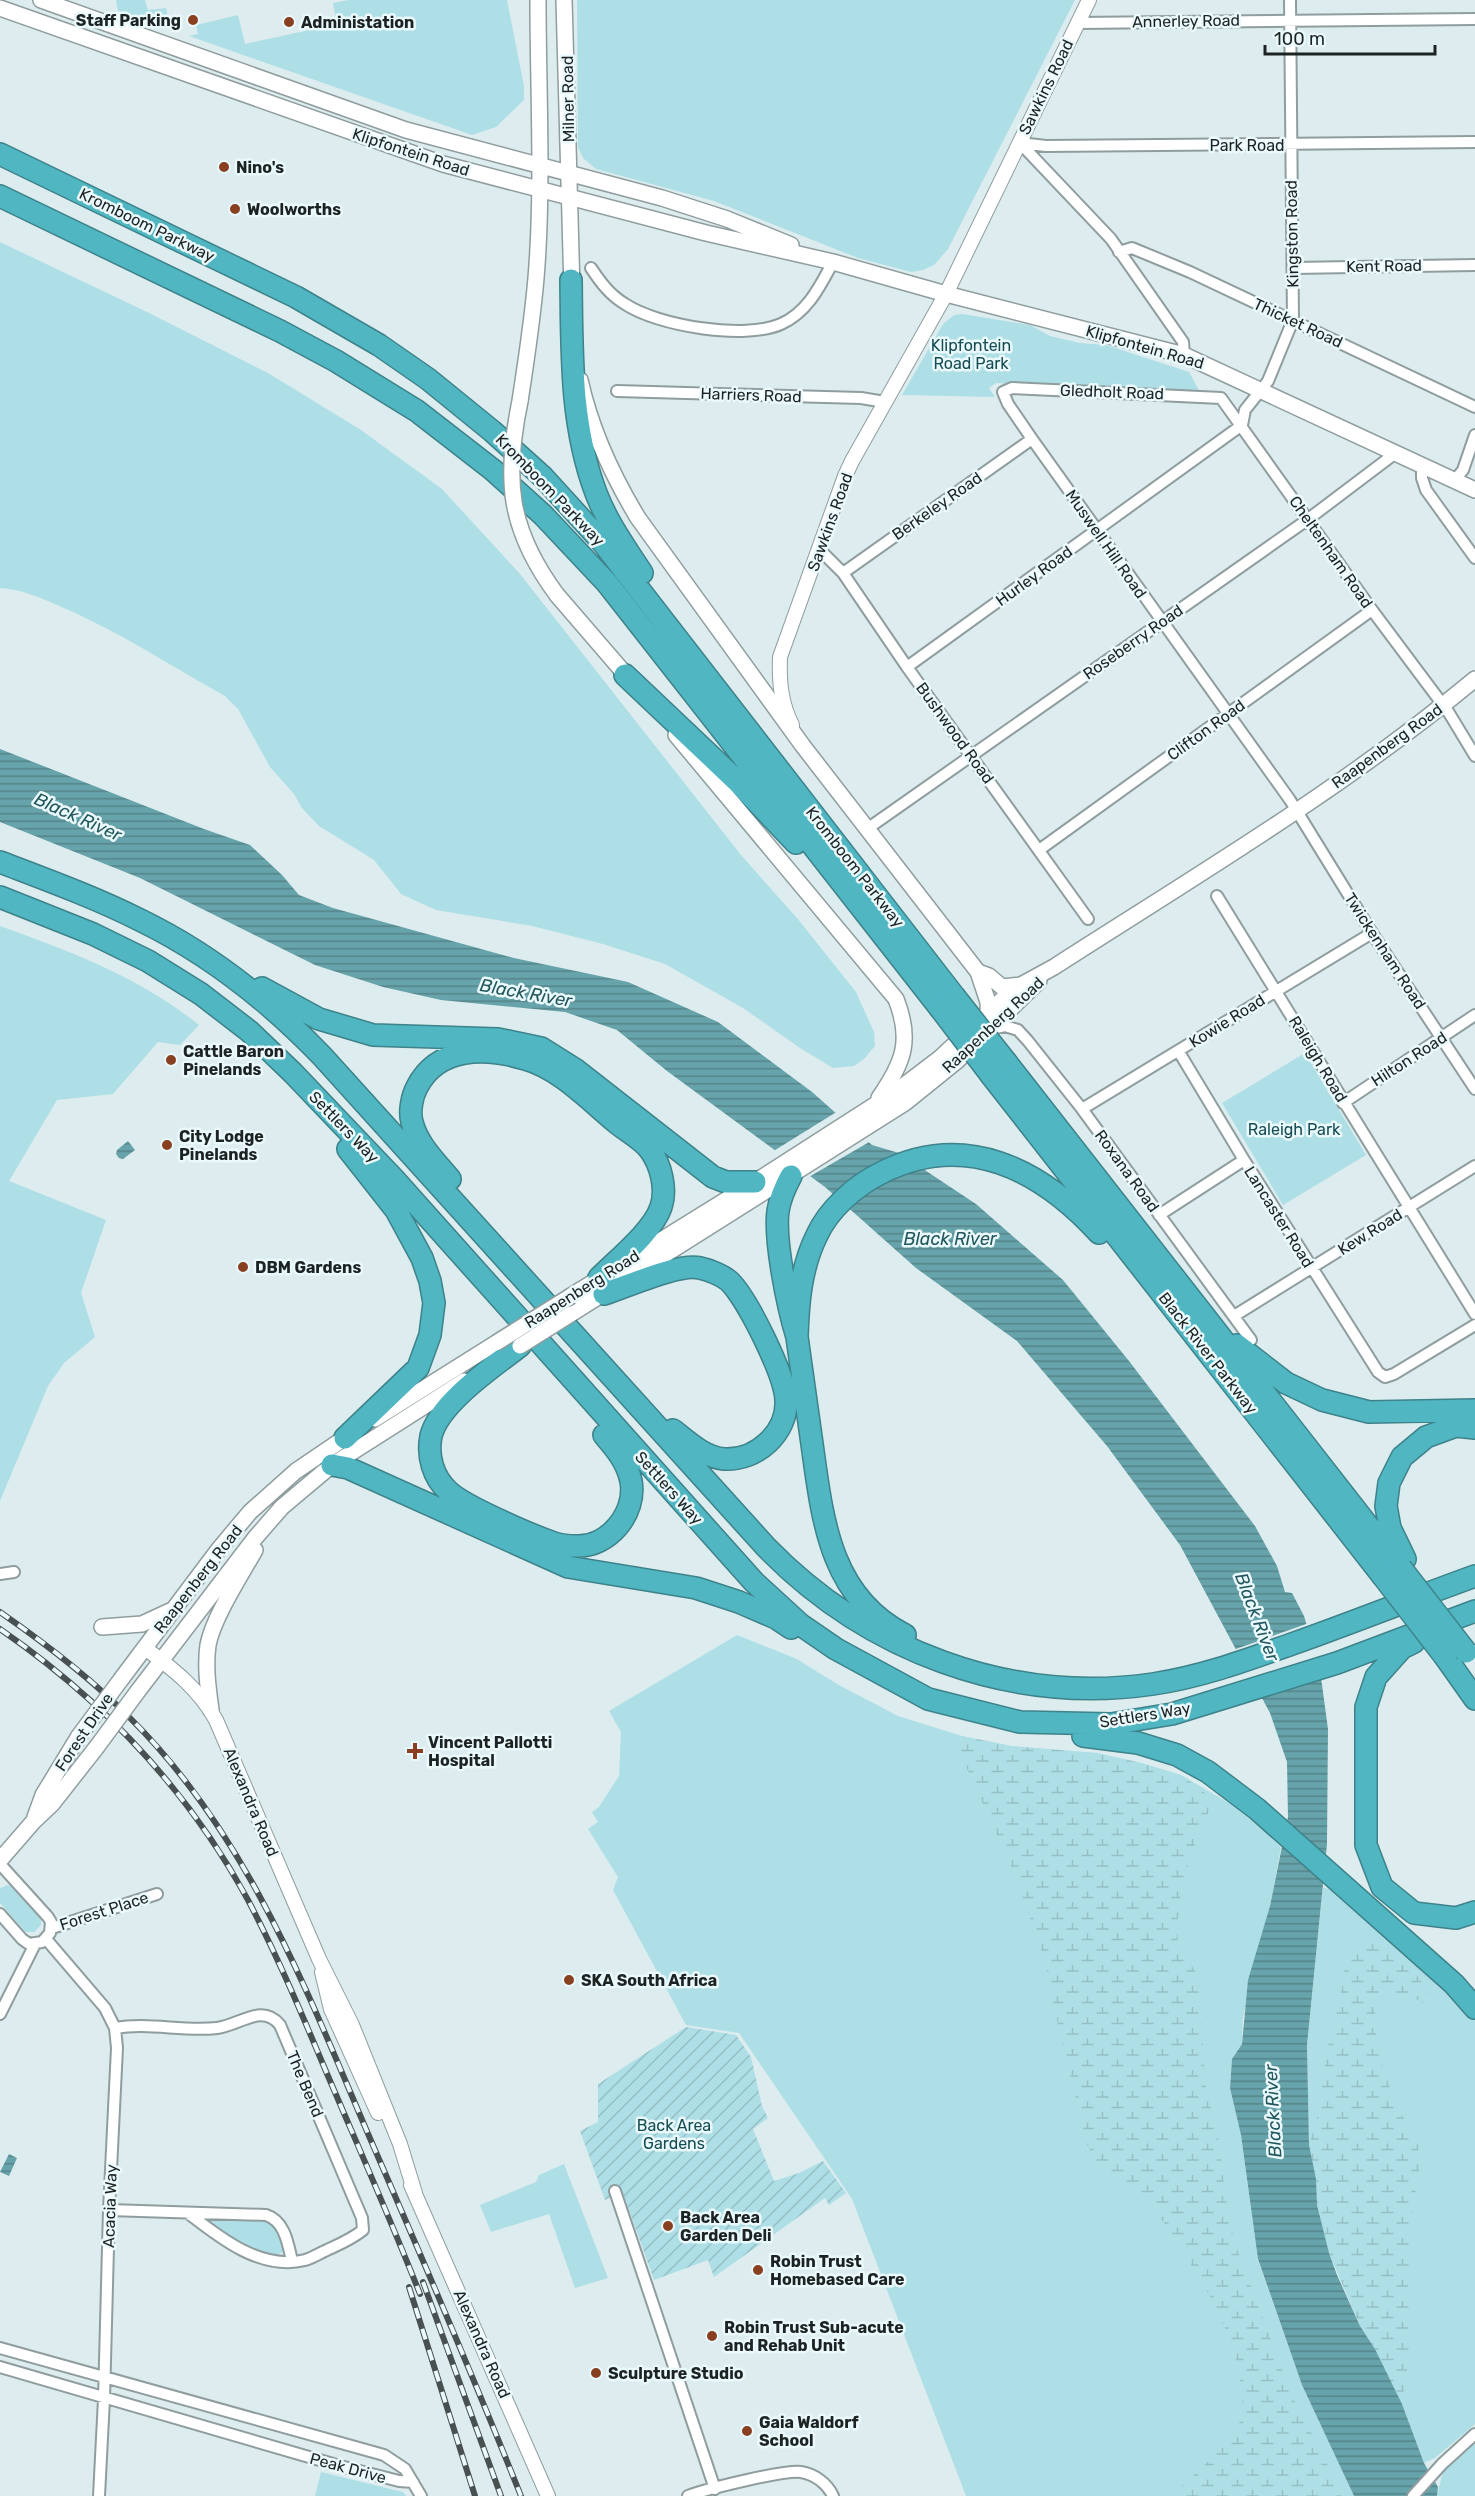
<svg xmlns="http://www.w3.org/2000/svg" width="1475" height="2496" font-family="Rubik,sans-serif">
	<style>
		.green { fill: #aedfe6 }
		.wetland { fill: url(#wetland-marsh) }
		.garden { fill: url(#garden-furrows) }
		.water { fill: url(#water-rules) }
		.pier { fill: #ddecee }
		.lines { fill: none; stroke-linecap: round; stroke-linejoin: round }
		.minor-casing { stroke: #8f9d9e; stroke-width: 14 }
		.tertiary-casing { stroke: #8f9d9e; stroke-width: 16 }
		.secondary-casing { stroke: #8f9d9e; stroke-width: 18 }
		.motorway-casing { stroke: #3e828a; stroke-width: 24 }
		.minor { stroke: #fff; stroke-width: 10 }
		.tertiary { stroke: #fff; stroke-width: 14 }
		.secondary { stroke: #fff; stroke-width: 15 }
		.motorway { stroke: #4fb6c2; stroke-width: 21 }
		.rail-casing { stroke: #495051; stroke-width: 6 }
		.rail { stroke: #eaf9fb; stroke-width: 4; stroke-dasharray: 11; stroke-linecap: butt }
		.secondary-bridge-casing { stroke: #8f9d9e; stroke-width: 18; stroke-linecap: butt }
		.motorway-bridge-casing { stroke: #3e828a; stroke-width: 24; stroke-linecap: butt }
		.secondary-bridge { stroke: #fff; stroke-width: 15 }
		.motorway-bridge { stroke: #4fb6c2; stroke-width: 21 }
		.poi-dot { fill: #884020; stroke: #eaf9fb; stroke-width: 2 }
		.labels { text-anchor: middle; dominant-baseline: central; stroke-width: 5; stroke-linejoin: round; paint-order: stroke }
		.poi-label { font-size: 16px; font-weight: bold; fill: #1d2223; stroke: #eaf9fb; text-anchor: start }
		.street-label { font-size: 16px; fill: #1d2223; stroke: #eaf9fb }
		.park-label { font-size: 16px; fill: #154b52; stroke: #eaf9fb }
		.water-label { font-size: 18px; font-style: italic; fill: #23575d; stroke: #eaf9fb }
	</style>
	<defs>
		<pattern id="wetland-marsh" width="20" height="14" patternUnits="userSpaceOnUse" patternTransform="scale(1.5)"><rect width="20" height="14" fill="#aedfe6"/><path d="M1 5h8M5 5V1M11 12h8M15 12V8" fill="none" stroke="#95bfc5"/></pattern>
		<pattern id="garden-furrows" width="10" height="10" patternUnits="userSpaceOnUse" patternTransform="scale(1.5)"><rect width="10" height="10" fill="#aedfe6"/><path d="M-1 1l2-2M0 10L10 0M9 11l2-2" fill="none" stroke="#95bfc5"/></pattern>
		<pattern id="water-rules" width="6" height="5" patternUnits="userSpaceOnUse" patternTransform="scale(1.5)"><rect width="6" height="5" fill="#67a3aa"/><path d="M0 2.5h6" fill="none" stroke="#54848a"/></pattern>
	</defs>
	<rect width="100%" height="100%" fill="#ddecee"/>
	<path class="green" d="M 116,0 L 145,0 L 148,10 L 166,8 L 171,29 L 118,11 Z
		M 349,0 L 507,0 L 524,86 L 524,100 L 496,127 L 472,135 L 189,36 L 198,34 L 196,25 L 238,15 L 245,44 L 337,24 L 333,3 Z
		M 577,0 L 1075,0 L 948,249 L 934,265 L 923,270 L 911,272 L 858,258 L 714,201 L 596,169 L 583,158 L 578,147 Z
		M 0,242 L 147,312 L 268,373 L 361,430 L 442,489 L 520,574 L 741,855 L 797,918 L 856,992 L 874,1032 L 875,1046 L 864,1059 L 854,1066 L 833,1068 L 800,1048 L 743,1008 L 665,964 L 603,944 L 532,926 L 436,910 L 401,894 L 374,860 L 319,826 L 302,808 L 294,794 L 270,767 L 238,709 L 225,696 C 169,665 117,630 57,605 C 38,597 21,589 0,588 Z
		M 962,314 L 1030,325 L 1050,336 L 1080,343 L 1106,345 L 1189,372 L 1201,394 L 996,383 L 989,388 L 995,397 L 902,395 L 943,324 L 954,315 Z
		M 0,926 C 70,951 141,978 199,1025 L 180,1045 L 158,1042 L 113,1094 L 57,1100 L 9,1181 L 106,1220 L 81,1293 L 95,1337 L 64,1363 L 48,1386 L 0,1501 Z
		M 1305,1053 L 1366,1155 L 1283,1205 L 1222,1103 Z
		M 737,1635 L 797,1659 L 837,1684 L 898,1716 L 962,1736 L 1011,1746 L 1097,1753 L 1181,1775 L 1255,1818 L 1281,1847 L 1270,1906 L 1243,2017 L 1242,2044 L 1232,2059 L 1230,2088 L 1241,2134 L 1258,2260 L 1302,2385 L 1354,2496 L 966,2496 L 852,2199 L 739,2033 L 686,2025 L 613,1890 L 618,1877 L 588,1829 L 598,1822 L 592,1812 L 599,1807 L 619,1776 L 621,1732 L 609,1711 Z
		M 8,1885 L 13,1886 L 41,1919 L 41,1925 L 34,1932 L 25,1932 L 0,1903 L 0,1888 Z
		M 1323,1887 L 1341,1894 L 1466,2008 L 1475,2019 L 1475,2424 L 1435,2458 L 1424,2463 L 1402,2404 L 1329,2253 L 1317,2205 L 1309,2146 L 1307,2045 Z
		M 564,2164 L 608,2278 L 575,2288 L 549,2214 L 491,2232 L 480,2205 L 536,2182 L 539,2175 Z
		M 213,2217 L 266,2219 L 274,2221 L 285,2246 L 284,2251 L 276,2256 L 246,2248 L 211,2225 L 210,2220 Z
		M 1475,2441 L 1475,2496 L 1437,2496 L 1443,2471 Z
		M 321,2472 L 403,2492 L 406,2496 L 315,2496 Z"/>
	<path class="wetland" d="M 962,1736 L 1011,1746 L 1097,1753 L 1142,1763 L 1181,1775 L 1210,1797 L 1210,1808 L 1191,1855 L 1182,1887 L 1177,1926 L 1178,1944 L 1195,1971 L 1201,2005 L 1205,2084 L 1218,2135 L 1225,2193 L 1234,2241 L 1292,2396 L 1338,2485 L 1341,2496 L 1175,2496 L 1178,2490 L 1238,2433 L 1243,2396 L 1234,2349 L 1213,2301 L 1168,2227 L 1142,2199 L 1105,2178 L 1087,2144 L 1060,2034 L 1044,1957 L 1014,1873 L 960,1753 Z
		M 1364,1940 C 1399,1957 1421,1968 1433,2007 L 1411,1997 L 1391,1992 L 1374,2000 L 1377,2049 L 1397,2109 L 1417,2136 L 1420,2164 L 1412,2213 L 1408,2287 L 1411,2342 L 1402,2404 L 1375,2349 L 1360,2326 L 1329,2253 L 1317,2205 L 1316,2179 L 1309,2146 L 1319,2110 L 1327,2050 L 1342,1988 L 1346,1958 Z"/>
	<path class="garden" d="M 686,2027 L 736,2035 L 751,2057 L 762,2106 L 768,2118 L 753,2129 L 774,2181 L 799,2173 L 823,2161 L 846,2193 L 829,2205 L 825,2198 L 714,2277 L 708,2260 L 654,2280 L 624,2196 L 622,2193 L 605,2200 L 580,2131 L 598,2122 L 598,2084 Z"/>
	<path class="water" d="M 0,749 L 204,829 L 250,845 L 282,875 L 299,895 L 333,908 L 514,958 L 628,982 L 718,1022 L 812,1092 L 872,1145 L 899,1153 L 976,1204 L 1063,1280 L 1129,1361 L 1255,1526 L 1277,1566 L 1285,1592 L 1292,1593 L 1304,1616 L 1320,1670 L 1328,1729 L 1327,1844 L 1307,2045 L 1309,2145 L 1316,2179 L 1317,2205 L 1329,2253 L 1337,2275 L 1360,2326 L 1375,2349 L 1402,2404 L 1424,2463 L 1438,2487 L 1437,2496 L 1354,2496 L 1302,2385 L 1258,2259 L 1241,2135 L 1230,2088 L 1232,2059 L 1242,2044 L 1248,1980 L 1270,1906 L 1288,1817 L 1287,1762 L 1270,1713 L 1180,1545 L 1107,1446 L 1017,1341 L 916,1268 L 825,1187 L 667,1071 L 617,1030 L 565,1012 L 441,1000 L 383,987 L 315,965 L 140,878 L 0,822 Z
		M 128,1141 L 135,1150 L 123,1159 L 119,1158 L 116,1154 L 117,1150 Z
		M 9,2154 L 17,2158 L 9,2176 L 0,2172 Z"/>
	<path class="pier" d="M 838,1111 L 871,1141 L 807,1178 L 772,1152 Z
		M 1309,1623 L 1323,1676 L 1259,1698 L 1233,1650 Z"/>
	<g class="lines">
		<defs>
			<path id="minor" d="M 1077,23 L 1475,19
				M 1020,143 L 1046,146 L 1475,142
				M 1020,143 L 1111,239 L 1183,342 L 1184,355
				M 1119,252 L 1132,248 L 1190,272 L 1475,407
				M 591,268 C 601,283 610,295 625,304 C 658,326 745,340 781,324 C 808,312 820,286 833,262
				M 1293,268 L 1475,265
				M 617,391 L 861,398 L 885,402
				M 1422,464 L 1422,478 L 1426,490 L 1475,558
				M 1455,480 L 1463,470 L 1475,435
				M 820,550 L 843,573 L 907,667 L 1088,919
				M 843,573 L 1032,439
				M 907,667 L 1242,425 L 1245,410 L 1268,381 L 1293,320 L 1290,0
				M 1475,756 L 1449,713 L 1372,610 L 1221,398 L 1012,388 L 1003,392 L 1008,404 L 1032,439 L 1290,800 L 1372,933 L 1475,1089
				M 867,829 L 1307,520 L 1397,452
				M 1039,850 L 1372,610
				M 1217,896 L 1475,1314
				M 991,1029 L 1005,1026 L 1018,1030 L 1028,1041 L 1082,1109 L 1251,1340
				M 1179,1052 L 1244,1160 L 1378,1372 L 1385,1377 L 1394,1374 L 1475,1325
				M 1343,1103 L 1475,1015
				M 1082,1109 L 1372,933
				M 1159,1215 L 1244,1160
				M 1234,1316 L 1475,1166
				M 0,1574 L 14,1572
				M 0,1864 L 48,1917 L 51,1922 L 50,1933 L 42,1942 L 29,1944 L 22,1939 L 0,1914
				M 52,1928 L 157,1894
				M 46,1939 L 105,2008 L 115,2028 L 117,2048 L 109,2210 L 104,2399 L 99,2496
				M 0,2014 L 35,1944
				M 115,2028 C 149,2022 183,2032 217,2028 C 240,2025 262,2003 280,2025 L 362,2218 L 363,2230 C 352,2239 340,2244 327,2250 C 320,2253 312,2258 305,2260 C 261,2271 220,2238 188,2213
				M 615,2191 L 715,2489
				M 109,2210 L 266,2215 C 285,2221 288,2244 292,2261
				M 0,2348 L 384,2455 L 405,2469 L 421,2496
				M 0,2367 L 340,2466 L 399,2481 L 413,2482
				M 688,2496 C 706,2489 783,2470 801,2472 C 814,2474 827,2483 833,2496
				M 1413,2496 L 1442,2464 L 1475,2434"/>
			<path id="tertiary" d="M 792,725 C 781,703 779,682 780,657 L 845,476 L 852,461 L 946,294 L 1089,0
				M 145,1648 C 173,1669 199,1689 216,1720 L 319,1959 L 352,2025 L 400,2144 L 415,2193
				M 322,1972 L 331,2009 L 378,2113
				M 411,2185 L 548,2496"/>
			<path id="secondary" d="M 41,0 L 406,130 L 662,198 L 727,219 L 791,245
				M 564,0 L 572,290
				M 0,8 L 443,164 L 706,233 L 833,262 L 946,294 L 1184,355 L 1475,490
				M 580,380 C 591,430 612,475 638,518 L 803,746 L 978,972 L 988,1002 L 989,1030
				M 520,401 C 527,356 534,311 537,265 C 543,177 538,88 538,0
				M 557,595 L 632,682
				M 676,735 L 896,999 C 912,1040 904,1062 879,1098
				M 978,972 L 989,976 L 1002,987 L 1021,985
				M 571,1296 L 755,1182 L 898,1090 L 940,1058 L 1006,996 L 1021,985 L 1054,967 C 1197,875 1344,788 1475,679
				M 571,1314 L 905,1103 L 957,1061 L 1039,981
				M 375,1419 L 496,1343
				M 102,1627 L 142,1624 L 170,1611
				M 122,1678 L 219,1549 L 250,1512 L 296,1471 L 352,1433
				M 138,1691 L 255,1538 L 282,1507 L 332,1465 L 464,1381
				M 211,1710 C 208,1688 205,1667 208,1645 C 213,1618 241,1575 255,1550
				M 35,1817 L 43,1795 L 79,1736
				M 0,1860 L 33,1822 L 52,1804 L 96,1748"/>
			<path id="motorway" d="M 0,154 L 296,297 L 379,345 L 428,379 L 492,431 L 543,477 L 604,544 L 954,996
				M 0,196 L 280,331 L 336,361 L 417,411 L 493,470 L 543,515 L 607,583 L 940,1008
				M 571,280 C 572,352 570,424 596,493 C 607,522 625,547 642,573
				M 625,675 L 737,781 L 796,843
				M 0,862 C 47,880 94,897 140,920 C 208,953 269,1001 322,1056 L 766,1547 C 866,1650 1009,1705 1153,1684 C 1201,1677 1247,1660 1292,1644 C 1354,1622 1414,1598 1475,1576
				M 0,897 L 93,934 L 148,961 L 201,994 L 249,1031 L 293,1073 L 394,1179 L 754,1582 L 801,1625 L 836,1649 L 928,1699 L 1020,1722 L 1111,1724 L 1172,1714 L 1337,1663 L 1475,1611
				M 262,988 L 319,1019 L 373,1035 L 498,1039 L 541,1048 L 576,1070 L 713,1177 L 726,1182 L 755,1182
				M 1006,1062 L 1401,1568
				M 991,1075 L 1382,1575
				M 791,1176 C 785,1187 780,1198 778,1211 C 774,1240 788,1308 797,1337 C 802,1375 808,1413 813,1451 C 823,1524 832,1598 905,1635
				M 450,1179 C 436,1162 417,1144 412,1122 C 409,1112 412,1096 417,1087 C 438,1046 486,1047 525,1059 C 561,1069 591,1102 618,1124 C 628,1132 643,1140 650,1150 C 661,1165 667,1189 661,1207 C 653,1231 618,1259 599,1278
				M 604,1294 C 626,1287 679,1263 700,1268 C 709,1270 722,1275 729,1281 C 747,1298 785,1375 786,1400 C 788,1432 757,1461 724,1459 C 704,1457 688,1442 673,1430
				M 797,1337 C 798,1302 801,1267 817,1235 C 829,1209 855,1186 881,1173 C 965,1130 1040,1169 1099,1233
				M 1237,1345 L 1286,1383 L 1322,1400 L 1369,1412 L 1475,1410
				M 520,1346 C 493,1367 439,1403 431,1436 C 427,1456 433,1477 448,1491 C 463,1506 531,1535 554,1543 C 560,1545 569,1546 576,1546 C 608,1548 637,1513 631,1481 C 627,1462 616,1449 604,1435
				M 345,1438 L 418,1368 L 430,1335 L 434,1303 L 430,1281 L 422,1258 L 396,1210 L 348,1149
				M 332,1465 L 348,1468 L 568,1567 L 696,1588 L 739,1602 L 776,1618 L 791,1628
				M 1405,1559 L 1390,1528 L 1386,1506 L 1389,1483 L 1402,1457 L 1426,1437 L 1456,1426 L 1475,1428
				M 1414,1642 L 1402,1648 L 1376,1677 L 1366,1707 L 1366,1845 L 1382,1887 L 1414,1913 L 1456,1918 L 1475,1912
				M 1446,1658 L 1475,1699
				M 1083,1736 L 1138,1743 L 1177,1755 L 1208,1772 L 1257,1809 L 1454,1984 L 1475,2008"/>
		</defs>
		<use href="#minor" class="minor-casing"/>
		<use href="#tertiary" class="tertiary-casing"/>
		<use href="#secondary" class="secondary-casing"/>
		<use href="#motorway" class="motorway-casing"/>
		<use href="#minor" class="minor"/>
		<use href="#tertiary" class="tertiary"/>
		<use href="#secondary" class="secondary"/>
		<use href="#motorway" class="motorway"/>
		<defs>
			<path id="rail" d="M 0,1612 C 46,1644 91,1678 130,1718 C 249,1836 307,1992 372,2143 C 423,2260 474,2378 521,2496
				M 0,1629 C 103,1700 188,1790 248,1900 C 277,1955 301,2012 325,2069 C 357,2144 390,2218 420,2294
				M 423,2282 L 501,2496
				M 409,2287 L 475,2496"/>
		</defs>
		<use href="#rail" class="rail-casing"/>
		<use href="#rail" class="rail"/>
		<defs>
			<path id="secondary-bridge" d="M 520,401 C 504,479 508,529 557,595
				M 496,1343 L 571,1296
				M 520,1346 L 571,1314
				M 79,1736 L 122,1678
				M 96,1748 L 138,1691"/>
			<path id="motorway-bridge" d="M 954,996 L 1006,1062
				M 940,1008 L 991,1075
				M 1401,1568 L 1466,1652
				M 1382,1575 L 1446,1658"/>
		</defs>
		<use href="#secondary-bridge" class="secondary-bridge-casing"/>
		<use href="#motorway-bridge" class="motorway-bridge-casing"/>
		<use href="#secondary-bridge" class="secondary-bridge"/>
		<use href="#motorway-bridge" class="motorway-bridge"/>
	</g>
	<g class="poi-dot">
		<circle cx="193" cy="20" r="6"/>
		<circle cx="289" cy="22" r="6"/>
		<circle cx="224" cy="167" r="6"/>
		<circle cx="235" cy="209" r="6"/>
		<circle cx="171" cy="1060" r="6"/>
		<circle cx="167" cy="1145" r="6"/>
		<circle cx="243" cy="1267" r="6"/>
		<path d="M412 1742h6v6h6v6h-6v6h-6v-6h-6v-6h6z"/>
		<circle cx="569" cy="1980" r="6"/>
		<circle cx="668" cy="2226" r="6"/>
		<circle cx="758" cy="2270" r="6"/>
		<circle cx="712" cy="2336" r="6"/>
		<circle cx="596" cy="2373" r="6"/>
		<circle cx="747" cy="2431" r="6"/>
	</g>
	<g class="labels">
		<g class="poi-label">
			<text x="181" y="20" text-anchor="end">Staff Parking</text>
			<text x="301" y="22">Administation</text>
			<text x="236" y="167">Nino's</text>
			<text x="247" y="209">Woolworths</text>
			<text x="183" y="1051">Cattle Baron<tspan x="183" dy="18">Pinelands</tspan></text>
			<text x="179" y="1136">City Lodge<tspan x="179" dy="18">Pinelands</tspan></text>
			<text x="255" y="1267">DBM Gardens</text>
			<text x="428" y="1742">Vincent Pallotti<tspan x="428" dy="18">Hospital</tspan></text>
			<text x="581" y="1980">SKA South Africa</text>
			<text x="680" y="2217">Back Area<tspan x="680" dy="18">Garden Deli</tspan></text>
			<text x="770" y="2261">Robin Trust<tspan x="770" dy="18">Homebased Care</tspan></text>
			<text x="724" y="2327">Robin Trust Sub-acute<tspan x="724" dy="18">and Rehab Unit</tspan></text>
			<text x="608" y="2373">Sculpture Studio</text>
			<text x="759" y="2422">Gaia Waldorf<tspan x="759" dy="18">School</tspan></text>
		</g>
		<g class="street-label">
			<text transform="translate(1186 21) rotate(-1)">Annerley Road</text>
			<text transform="translate(1046 87) rotate(-64)">Sawkins Road</text>
			<text transform="translate(568 99) rotate(-91)">Milner Road</text>
			<text x="1247" y="145">Park Road</text>
			<text transform="translate(411 152) rotate(18)">Klipfontein Road</text>
			<text transform="translate(147 225) rotate(26)">Kromboom Parkway</text>
			<text transform="translate(1292 234) rotate(-91)">Kingston Road</text>
			<text transform="translate(1384 266) rotate(-1)">Kent Road</text>
			<text transform="translate(1298 323) rotate(25)">Thicket Road</text>
			<text transform="translate(1145 347) rotate(16)">Klipfontein Road</text>
			<text transform="translate(1112 392) rotate(2)">Gledholt Road</text>
			<text transform="translate(751 395) rotate(2)">Harriers Road</text>
			<text transform="translate(550 490) rotate(46)">Kromboom Parkway</text>
			<text transform="translate(937 506) rotate(-35)">Berkeley Road</text>
			<text transform="translate(830 522) rotate(-70)">Sawkins Road</text>
			<text transform="translate(1106 544) rotate(55)">Muswell Hill Road</text>
			<text transform="translate(1331 552) rotate(55)">Cheltenham Road</text>
			<text transform="translate(1034 576) rotate(-36)">Hurley Road</text>
			<text transform="translate(1133 642) rotate(-35)">Roseberry Road</text>
			<text transform="translate(1206 730) rotate(-36)">Clifton Road</text>
			<text transform="translate(955 733) rotate(54)">Bushwood Road</text>
			<text transform="translate(1387 746) rotate(-36)">Raapenberg Road</text>
			<text transform="translate(855 867) rotate(52)">Kromboom Parkway</text>
			<text transform="translate(1385 951) rotate(57)">Twickenham Road</text>
			<text transform="translate(1227 1021) rotate(-32)">Kowie Road</text>
			<text transform="translate(993 1025) rotate(-43)">Raapenberg Road</text>
			<text transform="translate(1318 1059) rotate(59)">Raleigh Road</text>
			<text transform="translate(1409 1059) rotate(-33)">Hilton Road</text>
			<text transform="translate(344 1127) rotate(46)">Settlers Way</text>
			<text transform="translate(1127 1171) rotate(54)">Roxana Road</text>
			<text transform="translate(1279 1217) rotate(58)">Lancaster Road</text>
			<text transform="translate(1370 1232) rotate(-32)">Kew Road</text>
			<text transform="translate(582 1289) rotate(-32)">Raapenberg Road</text>
			<text transform="translate(1208 1353) rotate(52)">Black River Parkway</text>
			<text transform="translate(669 1488) rotate(48)">Settlers Way</text>
			<text transform="translate(198 1579) rotate(-52)">Raapenberg Road</text>
			<text transform="translate(1145 1715) rotate(-9)">Settlers Way</text>
			<text transform="translate(84 1732) rotate(-56)">Forest Drive</text>
			<text transform="translate(251 1802) rotate(67)">Alexandra Road</text>
			<text transform="translate(104 1911) rotate(-18)">Forest Place</text>
			<text transform="translate(305 2084) rotate(67)">The Bend</text>
			<text transform="translate(110 2206) rotate(-88)">Acacia Way</text>
			<text transform="translate(482 2344) rotate(66)">Alexandra Road</text>
			<text transform="translate(348 2468) rotate(15)">Peak Drive</text>
		</g>
		<g class="park-label">
			<text x="971" y="345">Klipfontein<tspan x="971" dy="18">Road Park</tspan></text>
			<text x="1294" y="1129">Raleigh Park</text>
			<text x="674" y="2125">Back Area<tspan x="674" dy="18">Gardens</tspan></text>
		</g>
		<g class="water-label">
			<text transform="translate(78 817) rotate(24)">Black River</text>
			<text transform="translate(526 993) rotate(10)">Black River</text>
			<text x="950" y="1239">Black River</text>
			<text transform="translate(1257 1617) rotate(69)">Black River</text>
			<text transform="translate(1273 2111) rotate(-93)">Black River</text>
		</g>
	</g>
	<path d="M1265 45v9h170v-9" fill="none" stroke="#1d2223" stroke-width="3"/>
	<text x="1274" y="45" font-size="18" fill="#1d2223" stroke="#eaf9fb" stroke-width="4.5" paint-order="stroke">100 m</text>
</svg>
